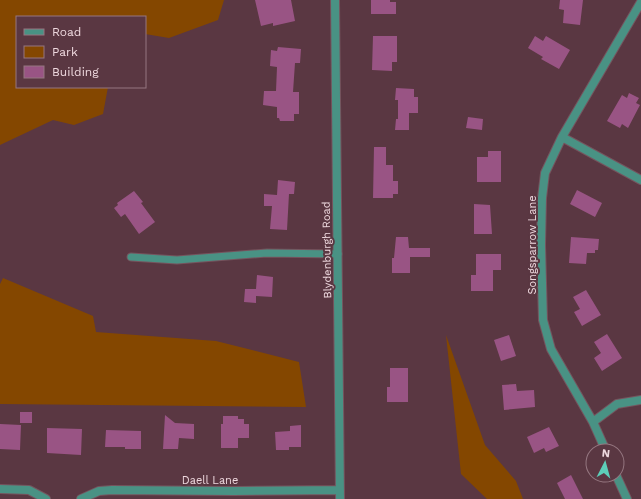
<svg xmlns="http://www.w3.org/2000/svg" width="641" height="499" font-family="'Work Sans',sans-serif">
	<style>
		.green { fill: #844700 }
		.building { fill: #995484 }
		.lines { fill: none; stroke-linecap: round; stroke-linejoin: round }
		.lane-casing { stroke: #75545e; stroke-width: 9 }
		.street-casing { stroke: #75545e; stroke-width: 10 }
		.lane { stroke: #499284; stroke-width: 7 }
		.street { stroke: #499284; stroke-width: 8 }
		.labels { text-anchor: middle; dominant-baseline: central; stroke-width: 4; stroke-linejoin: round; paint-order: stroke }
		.street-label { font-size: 11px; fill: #eed8de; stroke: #5a3742 }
	</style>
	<rect width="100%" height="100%" fill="#5a3742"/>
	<path class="green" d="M 0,0 L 224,0 L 218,20 L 169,38 L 145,34 L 145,17 L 17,17 L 17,87 L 108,87 L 103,114 L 74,125 L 53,120 L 0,145 Z
		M 3,278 L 93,316 L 96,332 L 216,341 L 299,362 L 306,407 L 0,404 L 0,284 Z
		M 446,335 L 485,445 L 516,481 L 523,499 L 487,499 L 461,474 Z"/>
	<path class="building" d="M 255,0 L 291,0 L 295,21 L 273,26 L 273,23 L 261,26 Z
		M 371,0 L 390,0 L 390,2 L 396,2 L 396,14 L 371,14 Z
		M 560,0 L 583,0 L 580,25 L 563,23 L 564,10 L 559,9 Z
		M 373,36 L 397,36 L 397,62 L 392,62 L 392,71 L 372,70 Z
		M 535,36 L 543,41 L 546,36 L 570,50 L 559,69 L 541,59 L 543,57 L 528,48 Z
		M 278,47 L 301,49 L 300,63 L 295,63 L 293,92 L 299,92 L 299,114 L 294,114 L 294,121 L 280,121 L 279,118 L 277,118 L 277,107 L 263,105 L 264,91 L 276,91 L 277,67 L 270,66 L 271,50 L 277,51 Z
		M 396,88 L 414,89 L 414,97 L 418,97 L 418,113 L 409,113 L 409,130 L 395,130 L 396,119 L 398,119 L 398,100 L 395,100 Z
		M 629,93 L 639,98 L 636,103 L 640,105 L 628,128 L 622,124 L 620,128 L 607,121 L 622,95 L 627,98 Z
		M 468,117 L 483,119 L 482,130 L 466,128 Z
		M 374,147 L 386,147 L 386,165 L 393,165 L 393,181 L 398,181 L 398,194 L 393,194 L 393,198 L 373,198 Z
		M 488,151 L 501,151 L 501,182 L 477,182 L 477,157 L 488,157 Z
		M 278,180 L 295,182 L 294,194 L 289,194 L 287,230 L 270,229 L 272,206 L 264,206 L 264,194 L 277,195 Z
		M 577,190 L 602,203 L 595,217 L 570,204 Z
		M 134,191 L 143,202 L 141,203 L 155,222 L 139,234 L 125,214 L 121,217 L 114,208 L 118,205 L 117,203 Z
		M 474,204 L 490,205 L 492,234 L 474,234 Z
		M 396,237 L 408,237 L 409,248 L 430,248 L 430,257 L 410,257 L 410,273 L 392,273 L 392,258 L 394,258 Z
		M 571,237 L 599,239 L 598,250 L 595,250 L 595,253 L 587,253 L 586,264 L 569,263 Z
		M 476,254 L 501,254 L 501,270 L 493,270 L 493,291 L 471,291 L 471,275 L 476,275 Z
		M 257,275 L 273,277 L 272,297 L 256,296 L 256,303 L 244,302 L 245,289 L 256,289 Z
		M 586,290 L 601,315 L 582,326 L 574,312 L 580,309 L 573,297 Z
		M 607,334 L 622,358 L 602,371 L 594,358 L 601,353 L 594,342 Z
		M 509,335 L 516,356 L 501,361 L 494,340 Z
		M 390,368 L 408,368 L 408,402 L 387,402 L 387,387 L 390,387 Z
		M 516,384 L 517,391 L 534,390 L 535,407 L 504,410 L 502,385 Z
		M 20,412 L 32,412 L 32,423 L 20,423 Z
		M 165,415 L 175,423 L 194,424 L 194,439 L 179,438 L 178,449 L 163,449 Z
		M 223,416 L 238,416 L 238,419 L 244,419 L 244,424 L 249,424 L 249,438 L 238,438 L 238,448 L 221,448 L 221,424 L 223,424 Z
		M 0,424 L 21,425 L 20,450 L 0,449 Z
		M 301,425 L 301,447 L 289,447 L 289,450 L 276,450 L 275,432 L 290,431 L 290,426 Z
		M 549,427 L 559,446 L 546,452 L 544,448 L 534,453 L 527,437 Z
		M 47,428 L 82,429 L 81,455 L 47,453 Z
		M 106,430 L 141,431 L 141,449 L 125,449 L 125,447 L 105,447 Z
		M 571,475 L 583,499 L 565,499 L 557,483 Z"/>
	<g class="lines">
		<defs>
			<path id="lane" d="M 131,257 L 177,260 L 267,253 L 338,254"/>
			<path id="street" d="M 335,0 L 340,499
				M 562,137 L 641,180
				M 593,422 L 617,404 L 641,400
				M 606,451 L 593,422 L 551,349 L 543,320 L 541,245 L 542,198 L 545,173 L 562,137 L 641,2
				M 616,475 L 627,499
				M 0,489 L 29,490 L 46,499
				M 81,499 L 99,491 L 112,490 L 234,491 L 340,490"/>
		</defs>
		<use href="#lane" class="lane-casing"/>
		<use href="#street" class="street-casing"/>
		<use href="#lane" class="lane"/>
		<use href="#street" class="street"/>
	</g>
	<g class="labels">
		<g class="street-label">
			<text transform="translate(532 245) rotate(-90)">Songsparrow Lane</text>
			<text transform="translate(327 250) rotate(-91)">Blydenburgh Road</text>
			<text x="210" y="480">Daell Lane</text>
		</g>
	</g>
	<rect x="16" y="16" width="130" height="72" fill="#5a3742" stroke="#957780"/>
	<rect x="24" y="29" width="20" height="6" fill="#499284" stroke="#957780"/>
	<text x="52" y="36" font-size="12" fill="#eed8de">Road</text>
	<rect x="24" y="46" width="20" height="12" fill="#844700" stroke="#957780"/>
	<text x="52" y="56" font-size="12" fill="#eed8de">Park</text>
	<rect x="24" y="66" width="20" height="12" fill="#995484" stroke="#957780"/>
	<text x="52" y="76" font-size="12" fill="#eed8de">Building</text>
	<g transform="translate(605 463) rotate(6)"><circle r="19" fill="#5a3742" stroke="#957780"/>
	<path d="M0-3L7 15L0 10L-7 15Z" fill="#5dceb9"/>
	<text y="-6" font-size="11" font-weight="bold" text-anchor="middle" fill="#eed8de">N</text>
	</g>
</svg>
